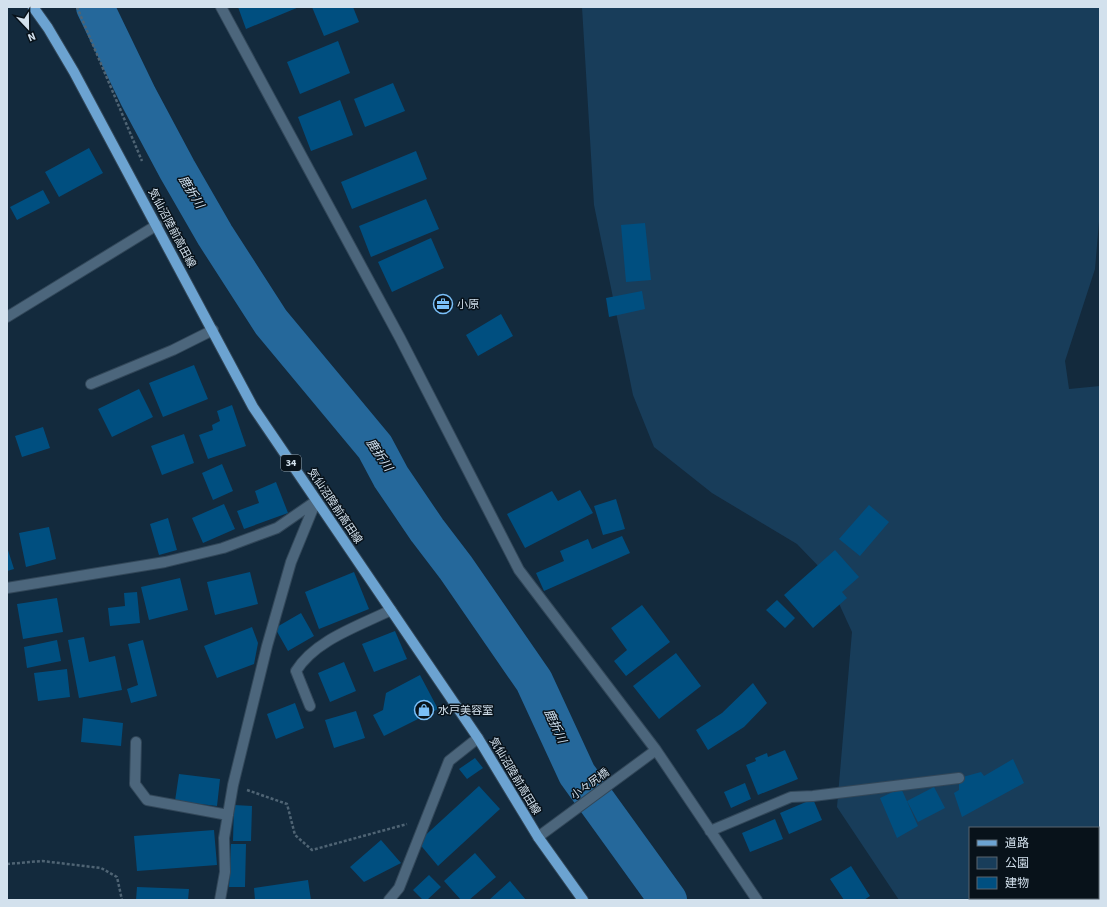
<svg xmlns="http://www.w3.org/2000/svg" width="1107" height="907" font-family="'Source Sans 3','Noto Sans JP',sans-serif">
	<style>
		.green { fill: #183d5a; fill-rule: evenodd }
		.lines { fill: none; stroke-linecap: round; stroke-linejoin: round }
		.river { stroke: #25689b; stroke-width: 38 }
		.building { fill: #004f80 }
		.minor-casing { stroke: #324759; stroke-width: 12 }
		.major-casing { stroke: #324759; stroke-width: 12 }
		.path { stroke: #4f6474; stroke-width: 2.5; stroke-dasharray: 3 2; stroke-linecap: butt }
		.minor { stroke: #4c667c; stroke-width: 10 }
		.major { stroke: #6ca3d1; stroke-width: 10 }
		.labels { text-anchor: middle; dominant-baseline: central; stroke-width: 3; stroke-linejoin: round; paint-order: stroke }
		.shield { fill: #08121a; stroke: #96a3ae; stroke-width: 1 }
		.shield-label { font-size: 10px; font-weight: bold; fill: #d3e1ed }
		.street-label { font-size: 11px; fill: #d3e1ed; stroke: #08121a }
		.poi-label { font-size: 11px; fill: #d3e1ed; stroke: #08121a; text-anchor: start }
		.water-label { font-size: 12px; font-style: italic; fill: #d4e5f4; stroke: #08121a }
	</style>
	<rect width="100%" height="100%" fill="#132a3d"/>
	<path class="green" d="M 582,7 L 1100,7 L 1100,210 L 1095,269 L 1065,361 L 1069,389 L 1100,386 L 1100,900 L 899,900 L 837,807 L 852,632 L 825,573 L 797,544 L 712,493 L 654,447 L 633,395 L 594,205 ZM 970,828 L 1098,828 L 1098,898 L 970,898 Z"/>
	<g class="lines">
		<path class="river" d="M 95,7 L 138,96 L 177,169 L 215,235 L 271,322 L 375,447 L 391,477 L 427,530 L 456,568 L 534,681 L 577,774 L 668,900"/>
	</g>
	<path class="building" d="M 238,7 L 299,7 L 246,29 Z
		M 312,7 L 353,7 L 359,22 L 324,36 Z
		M 338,41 L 350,73 L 300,94 L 287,62 Z
		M 393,83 L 405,111 L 365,127 L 354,99 Z
		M 340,100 L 353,135 L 311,151 L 298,117 Z
		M 89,148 L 103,173 L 59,197 L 45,172 Z
		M 416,151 L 427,179 L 352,209 L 341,182 Z
		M 43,190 L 50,203 L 17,220 L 10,207 Z
		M 426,199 L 439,229 L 371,257 L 359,226 Z
		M 645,223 L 651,280 L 626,282 L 621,225 Z
		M 431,238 L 444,268 L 392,292 L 378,262 Z
		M 642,291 L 645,309 L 609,317 L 606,298 Z
		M 501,314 L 513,336 L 478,356 L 466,335 Z
		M 194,365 L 208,399 L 163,417 L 149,383 Z
		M 139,389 L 153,417 L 112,437 L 98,409 Z
		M 232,405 L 246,446 L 208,459 L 199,435 L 213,430 L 212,425 L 220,421 L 217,411 Z
		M 43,427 L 50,448 L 22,457 L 15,436 Z
		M 184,434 L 194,463 L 162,475 L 151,446 Z
		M 222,464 L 233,491 L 213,500 L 202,473 Z
		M 276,482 L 288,513 L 244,529 L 237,511 L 259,503 L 255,491 Z
		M 580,490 L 593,513 L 525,548 L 507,514 L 552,491 L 558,501 Z
		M 616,499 L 625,529 L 603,535 L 594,506 Z
		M 224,504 L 235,529 L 203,543 L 192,518 Z
		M 869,505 L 889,522 L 860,556 L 839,539 Z
		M 168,518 L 177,550 L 159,555 L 150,524 Z
		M 49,527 L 56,559 L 26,567 L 19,533 Z
		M 622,536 L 630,553 L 544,591 L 536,573 L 564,561 L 560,551 L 588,539 L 592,549 Z
		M 7,547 L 14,569 L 7,571 Z
		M 835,550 L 859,577 L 842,592 L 847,598 L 813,628 L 784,595 Z
		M 250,572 L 258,604 L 215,615 L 207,582 Z
		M 354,572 L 369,609 L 319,629 L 305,592 Z
		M 180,578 L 188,610 L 149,620 L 141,587 Z
		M 137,592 L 140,623 L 110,626 L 108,608 L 125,606 L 124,593 Z
		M 57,598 L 63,632 L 23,639 L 17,604 Z
		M 777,600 L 795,618 L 785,628 L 766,610 Z
		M 642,605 L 670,642 L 626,676 L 614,661 L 627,650 L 611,628 Z
		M 301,613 L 314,636 L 288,651 L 275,628 Z
		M 252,627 L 258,643 L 254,664 L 217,678 L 204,646 Z
		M 395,631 L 407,659 L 374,672 L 362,644 Z
		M 84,637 L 89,662 L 115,656 L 122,690 L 79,698 L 68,640 Z
		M 57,640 L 61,661 L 27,668 L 24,647 Z
		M 143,640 L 157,696 L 131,703 L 127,689 L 138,685 L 128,644 Z
		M 676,653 L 701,686 L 659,719 L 633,686 Z
		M 344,662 L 356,691 L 330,702 L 318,673 Z
		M 67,669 L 70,697 L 38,701 L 34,673 Z
		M 420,675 L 438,709 L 384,736 L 373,715 L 383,710 L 386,693 Z
		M 753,683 L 767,703 L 744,727 L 708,750 L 696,730 L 722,713 Z
		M 295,703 L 304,728 L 276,739 L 267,714 Z
		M 356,711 L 365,738 L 334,748 L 325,720 Z
		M 83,718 L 123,723 L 121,746 L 81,742 Z
		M 785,750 L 798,779 L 758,795 L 746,765 L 756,761 L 755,758 L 767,753 L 768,757 Z
		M 475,758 L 483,768 L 467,779 L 459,769 Z
		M 1013,759 L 1024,783 L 962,817 L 954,793 L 959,790 L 959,778 L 981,772 L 984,776 Z
		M 179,774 L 220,779 L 217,806 L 175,801 Z
		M 745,783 L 751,799 L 731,808 L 724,792 Z
		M 479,786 L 500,809 L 438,866 L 418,842 Z
		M 934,787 L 945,808 L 918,822 L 907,801 Z
		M 901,788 L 918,826 L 897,838 L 880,798 Z
		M 813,799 L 822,820 L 789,834 L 780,813 Z
		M 234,805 L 252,806 L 251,841 L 233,841 Z
		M 775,819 L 783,839 L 750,852 L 742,833 Z
		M 214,830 L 217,865 L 137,871 L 134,836 Z
		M 381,840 L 401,863 L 364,882 L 350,867 Z
		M 231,844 L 246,844 L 245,887 L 229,887 Z
		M 475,853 L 496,877 L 469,900 L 461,900 L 444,881 Z
		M 851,866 L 870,896 L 864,900 L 844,900 L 830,879 Z
		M 429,875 L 441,887 L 427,900 L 423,900 L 413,890 Z
		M 308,880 L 311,900 L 255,900 L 254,888 Z
		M 510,881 L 526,900 L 489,900 Z
		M 137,887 L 189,889 L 188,900 L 136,900 Z"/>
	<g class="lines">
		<defs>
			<path id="minor" d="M 221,7 L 400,338 L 519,570 L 656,750 L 757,900
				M 7,317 L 157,225
				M 91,384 L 173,350 L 213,330
				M 7,588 L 165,562 L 223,548 L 277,528 L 316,501
				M 310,706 L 296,671 C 315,640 359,626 391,610
				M 136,742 L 135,784 L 147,800 L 228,815
				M 710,831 L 791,797 L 813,796 L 959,778
				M 538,837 L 656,750
				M 220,900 L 225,872 L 224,838 L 233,785 L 267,646 L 291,562 L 316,501
				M 389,900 L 399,888 L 449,761 L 478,738"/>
			<path id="major" d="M 33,7 L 48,28 L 74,72 L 253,407 L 478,738 L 538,837 L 583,900"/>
		</defs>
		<use href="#minor" class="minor-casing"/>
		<use href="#major" class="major-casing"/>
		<path class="path" d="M 77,7 L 142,161
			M 247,790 L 287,804 L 295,835 L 312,850 L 407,824
			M 7,864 L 42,861 L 101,868 L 117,877 L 122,900"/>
		<use href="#minor" class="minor"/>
		<use href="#major" class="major"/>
	</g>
	<defs>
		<symbol id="office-ring" viewBox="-11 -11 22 22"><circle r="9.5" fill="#08121a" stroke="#7abff8" stroke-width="1.5"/><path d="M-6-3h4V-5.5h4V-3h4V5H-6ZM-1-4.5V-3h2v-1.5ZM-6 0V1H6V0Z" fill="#7abff8"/></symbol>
		<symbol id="shop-ring" viewBox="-11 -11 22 22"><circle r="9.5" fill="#08121a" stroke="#7abff8" stroke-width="1.5"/><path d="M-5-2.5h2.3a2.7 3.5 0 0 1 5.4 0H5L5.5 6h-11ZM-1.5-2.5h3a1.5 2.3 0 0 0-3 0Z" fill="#7abff8"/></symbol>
	</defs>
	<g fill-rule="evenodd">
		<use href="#office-ring" x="432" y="293" width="22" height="22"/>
		<use href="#shop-ring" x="413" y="699" width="22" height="22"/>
	</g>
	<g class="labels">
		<rect class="shield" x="281" y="455" width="20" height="16" rx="3"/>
		<g class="shield-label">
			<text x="291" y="463">34</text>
		</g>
		<g class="street-label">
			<text transform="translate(172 228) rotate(62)">気仙沼陸前高田線</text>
			<text transform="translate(335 506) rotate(56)">気仙沼陸前高田線</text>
			<text transform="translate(515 776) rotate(59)">気仙沼陸前高田線</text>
			<text transform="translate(590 784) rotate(-36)">小々尻橋</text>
		</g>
		<g class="poi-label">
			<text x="457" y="304">小原</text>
			<text x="438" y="710">水戸美容室</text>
		</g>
		<g class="water-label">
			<text transform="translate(191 192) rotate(58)">鹿折川</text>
			<text transform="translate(379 455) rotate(56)">鹿折川</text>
			<text transform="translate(555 726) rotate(65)">鹿折川</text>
		</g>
	</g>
	<rect width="1107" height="907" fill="none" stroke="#d3e1ed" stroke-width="16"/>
	<rect x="969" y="827" width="130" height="72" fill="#08121a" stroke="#59656e"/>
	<rect x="977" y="840" width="20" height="6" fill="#6ca3d1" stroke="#59656e"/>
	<text x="1005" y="847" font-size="12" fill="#d3e1ed">道路</text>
	<rect x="977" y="857" width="20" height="12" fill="#183d5a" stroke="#59656e"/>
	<text x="1005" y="867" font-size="12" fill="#d3e1ed">公園</text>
	<rect x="977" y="877" width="20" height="12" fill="#004f80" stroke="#59656e"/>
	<text x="1005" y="887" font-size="12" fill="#d3e1ed">建物</text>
	<g transform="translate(28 28) rotate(158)" stroke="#08121a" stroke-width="3" paint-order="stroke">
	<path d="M0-3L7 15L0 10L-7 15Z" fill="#d3e1ed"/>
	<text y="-6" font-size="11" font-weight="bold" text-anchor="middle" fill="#d3e1ed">N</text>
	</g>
</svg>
